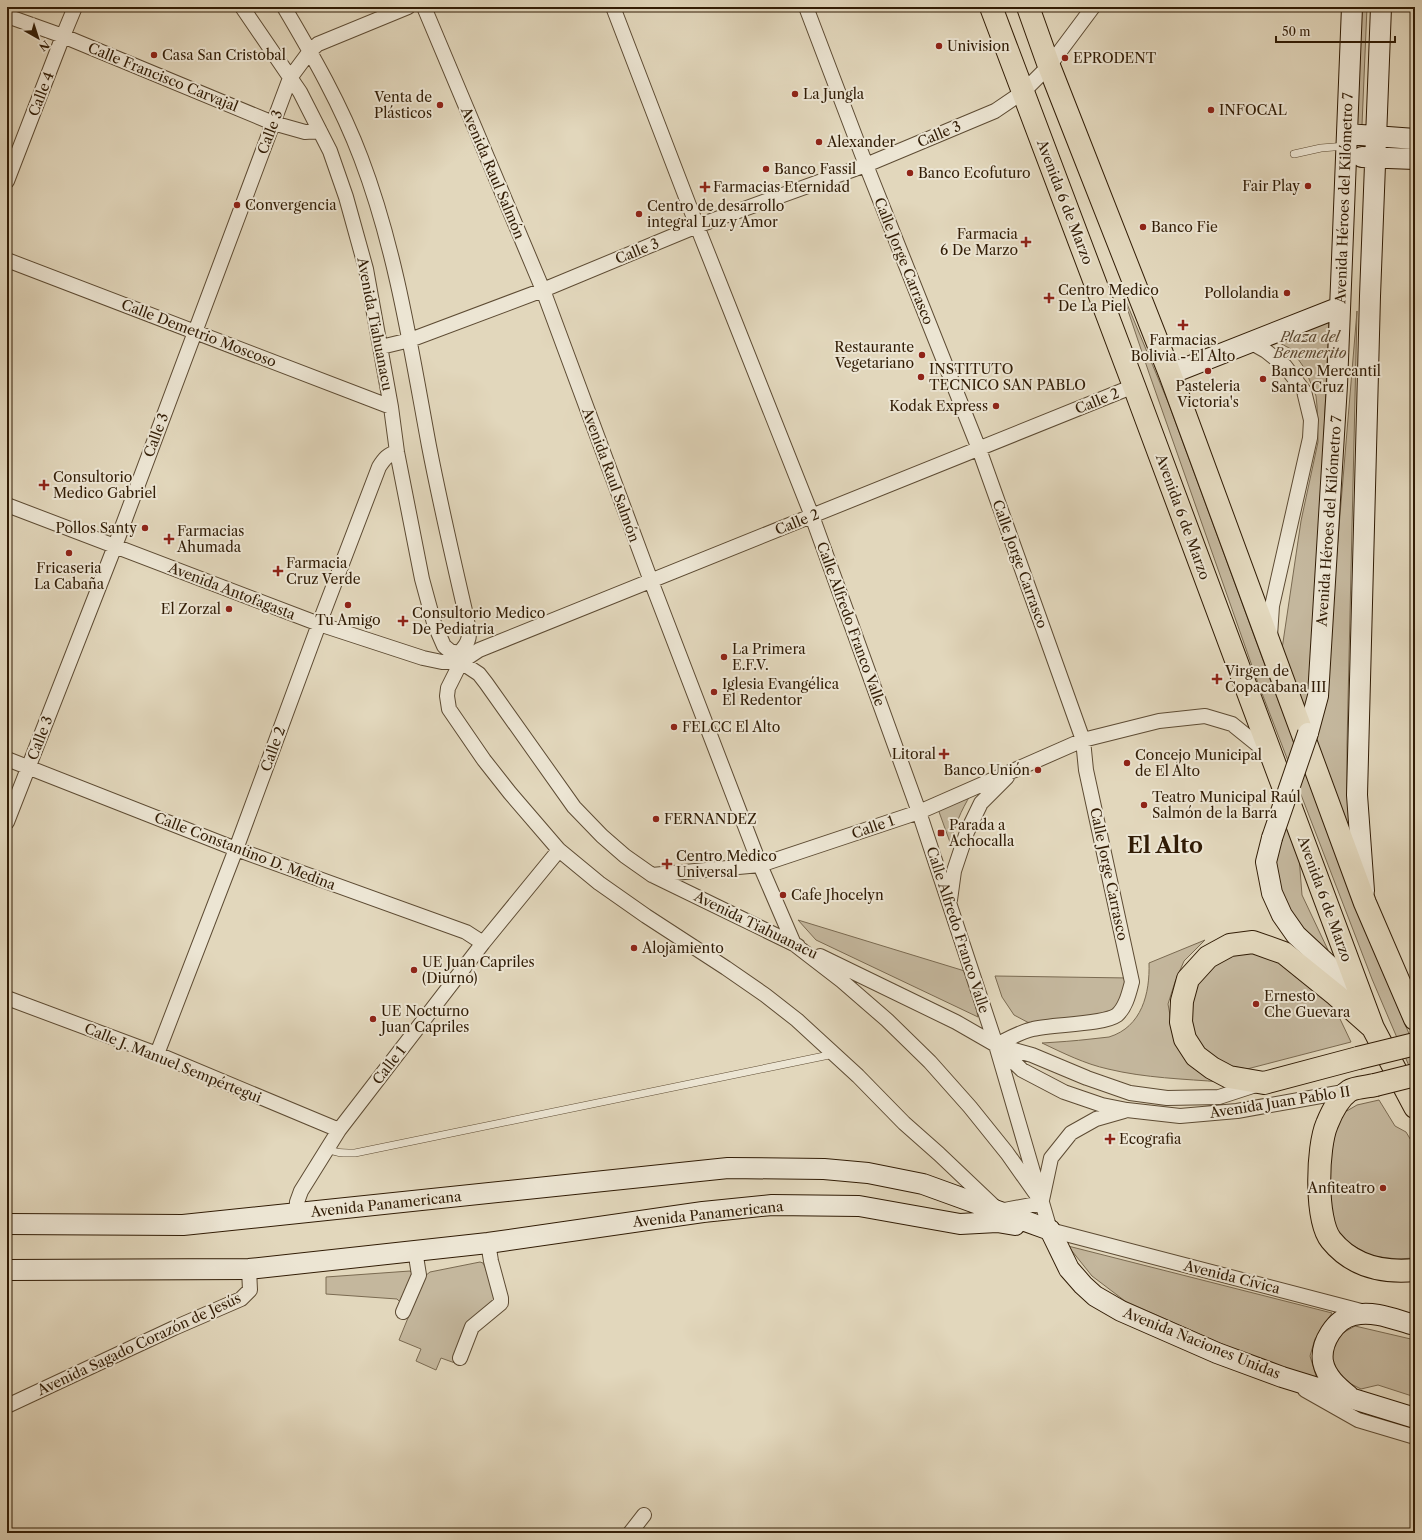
<svg xmlns="http://www.w3.org/2000/svg" width="1422" height="1540" font-family="'Libre Caslon Text',serif">
	<style>
		.green { fill: #c4b79d; stroke: #7a6a51 }
		.lines { fill: none; stroke-linecap: round; stroke-linejoin: round }
		.lane-casing { stroke: #5d4b33; stroke-width: 8 }
		.street-casing { stroke: #5d4b33; stroke-width: 16 }
		.secondary-casing { stroke: #311c05; stroke-width: 22 }
		.highway-casing { stroke: #311c05; stroke-width: 24 }
		.lane { stroke: #ece5d3; stroke-width: 7 }
		.street { stroke: #ece5d3; stroke-width: 14 }
		.secondary { stroke: #ece5d3; stroke-width: 20 }
		.highway { stroke: #e2d7bc; stroke-width: 22 }
		.secondary-bridge-casing { stroke: #311c05; stroke-width: 22; stroke-linecap: butt }
		.highway-bridge-casing { stroke: #311c05; stroke-width: 24; stroke-linecap: butt }
		.secondary-bridge { stroke: #ece5d3; stroke-width: 20 }
		.highway-bridge { stroke: #e2d7bc; stroke-width: 22 }
		.poi-dot { fill: #8f2418; stroke: #ece5d3; stroke-width: 1.5 }
		.labels { text-anchor: middle; dominant-baseline: central; stroke-width: 4; stroke-linejoin: round; paint-order: stroke }
		.poi-label { font-size: 14px; fill: #311c05; stroke: #ece5d3; text-anchor: start }
		.street-label { font-size: 14px; fill: #311c05; stroke: #ece5d3 }
		.park-label { font-size: 14px; font-style: italic; fill: #5d4a33; stroke: #ece5d3 }
		.town-label { font-size: 22px; font-weight: bold; fill: #311c05; stroke: #ece5d3 }
	</style>
	<rect width="100%" height="100%" fill="#e2d7bc"/>
	<filter id="stains"><feTurbulence type="fractalNoise" baseFrequency=".005" numOctaves="4"/><feColorMatrix values="0 0 0 0 .2 0 0 0 0 .09 0 0 0 0 .02 0 0 0 .5 -.17"/></filter>
	<radialGradient id="worn" r=".72"><stop offset=".6" stop-color="#630" stop-opacity="0"/><stop offset="1" stop-color="#630" stop-opacity=".3"/></radialGradient>
	<path class="green" d="M 1359,7 L 1367,7 L 1362,125 L 1353,125 Z
		M 1120,287 L 1168,402 L 1270,679 L 1382,969 L 1415,1048 L 1415,1080 L 1372,979 L 1258,683 L 1149,373 Z
		M 1357,311 L 1347,745 L 1347,788 L 1354,854 L 1314,746 L 1325,695 Z
		M 1329,317 L 1315,647 L 1304,722 L 1282,649 L 1301,521 L 1318,442 L 1317,406 L 1316,396 L 1305,369 L 1291,349 L 1272,339 Z
		M 971,794 C 961,811 954,826 951,845 L 938,809 Z
		M 1287,820 L 1299,857 L 1302,895 L 1328,950 C 1322,946 1315,943 1310,938 C 1290,918 1274,887 1276,859 C 1278,846 1283,832 1287,820 Z
		M 798,920 L 968,972 L 978,1017 L 816,940 Z
		M 1205,940 L 1184,961 L 1175,982 L 1168,1004 L 1173,1032 L 1222,1082 C 1184,1079 1145,1078 1108,1069 C 1085,1064 1063,1053 1042,1043 C 1058,1042 1074,1041 1091,1039 C 1097,1038 1103,1038 1109,1037 C 1142,1027 1150,993 1149,963 Z
		M 1239,950 L 1267,952 L 1331,1000 L 1351,1042 L 1247,1069 L 1226,1065 L 1207,1054 L 1193,1037 L 1189,1012 L 1195,985 L 1215,960 Z
		M 995,976 L 1129,978 L 1124,1000 L 1108,1016 L 1031,1024 L 1014,1015 L 1002,997 Z
		M 1379,1100 L 1395,1126 L 1406,1132 L 1415,1147 L 1415,1258 L 1397,1259 L 1372,1256 L 1350,1244 L 1337,1231 L 1331,1209 L 1328,1177 L 1335,1130 L 1345,1112 L 1357,1105 Z
		M 1068,1246 L 1332,1313 L 1315,1339 L 1310,1356 L 1317,1379 L 1258,1360 L 1125,1301 L 1092,1276 Z
		M 480,1262 L 483,1263 L 485,1267 L 495,1298 L 455,1363 L 441,1358 L 436,1370 L 416,1361 L 421,1349 L 399,1340 L 425,1276 L 430,1272 Z
		M 410,1271 L 412,1273 L 402,1304 L 397,1299 L 326,1294 L 326,1277 Z
		M 1355,1326 L 1415,1340 L 1415,1397 L 1378,1385 L 1361,1389 L 1343,1380 L 1333,1367 L 1331,1351 L 1339,1335 Z"/>
	<g class="lines">
		<defs>
			<path id="lane" d="M 1294,154 L 1321,148 L 1346,146
				M 327,1148 C 336,1154 345,1153 355,1153 L 834,1054"/>
			<path id="street" d="M 242,7 L 300,92 L 330,151 L 346,197 L 366,269 L 391,407 L 397,452 L 422,579 L 434,623 L 444,646 L 450,651 L 459,653
				M 284,7 C 313,56 341,105 361,158 C 396,250 411,349 429,446 C 440,503 453,559 466,615 C 469,633 473,639 459,653
				M 424,7 L 543,290 L 651,581 L 760,865 L 794,944 L 842,981 L 887,1020 L 930,1062 L 970,1107 L 1007,1153 L 1036,1194
				M 613,7 L 697,226 L 812,516 L 919,812 L 996,1045 L 1050,1230 L 1365,1312
				M 806,7 L 866,165 L 979,449 L 1083,740 L 1086,770 L 1132,982 C 1129,993 1126,1007 1117,1015 C 1103,1025 1052,1024 1033,1029 C 1020,1032 1008,1039 996,1045
				M 7,16 L 63,36 L 273,123 L 305,132 L 320,131
				M 7,181 L 63,36 L 75,7
				M 7,260 L 391,407
				M 1250,342 L 1266,351 L 1285,366 L 1304,391 L 1311,420 L 1310,438 L 1272,606 L 1270,636
				M 381,347 L 410,340 L 543,290 L 697,226 L 866,165 L 995,111 L 1023,92 L 1049,66 L 1093,7
				M 7,505 L 319,624 L 423,658 L 442,662 L 461,662
				M 459,653 L 461,662 L 479,674 L 486,683 L 574,807 L 602,836 L 625,856 L 652,875 L 798,946
				M 461,662 L 448,688 L 447,696 L 449,709 L 484,760 L 510,793 L 559,850 L 599,883 L 646,916 L 726,968 L 765,995 L 797,1020 L 858,1076 L 904,1123 L 939,1154 L 999,1211 L 1042,1203
				M 461,662 L 479,650 L 1134,386
				M 7,759 L 236,849 L 466,932 L 483,943
				M 7,822 L 115,546 L 290,78 L 310,51 L 318,44 L 408,7
				M 652,875 L 760,865 L 919,812 L 1083,740 L 1159,721 L 1205,716 L 1232,724 L 1258,745 L 1269,758
				M 950,900 L 954,871 L 967,832 L 981,803 L 1007,777
				M 820,956 L 956,1022 L 996,1045 L 1032,1055 L 1087,1078 L 1130,1093 L 1167,1098 L 1219,1097 L 1259,1084
				M 7,998 L 157,1054 L 339,1130
				M 998,1047 L 1022,1070 L 1064,1092 L 1102,1105 L 1127,1110 L 1180,1116 L 1237,1111 L 1349,1091
				M 157,1054 L 236,849 L 319,624 L 379,467 C 384,459 388,454 397,452
				M 1042,1200 L 1051,1158 L 1071,1133 L 1096,1119 L 1124,1111
				M 296,1214 L 297,1202 L 301,1191 L 339,1130 L 483,943 L 559,850
				M 403,1312 L 419,1275 L 415,1250
				M 460,1358 L 472,1327 L 501,1303 L 501,1298 L 491,1261 L 488,1243
				M 1305,1390 L 1358,1420 L 1415,1437
				M 7,1406 L 174,1328 L 241,1299 L 250,1290 L 249,1269
				M 630,1533 L 644,1515"/>
			<path id="secondary" d="M 1347,134 L 1415,139
				M 1362,157 L 1415,159
				M 1170,374 L 1340,307
				M 1308,733 L 1318,696 L 1337,385 L 1352,7
				M 1272,838 L 1266,862 L 1272,893 L 1282,915 L 1296,935 L 1338,974 L 1360,992
				M 1364,891 L 1357,795 L 1370,296 L 1381,7
				M 7,1224 L 183,1225 L 728,1168 L 824,1169 L 868,1173 L 923,1184 L 1050,1230
				M 1050,1230 L 1069,1269 L 1083,1285 L 1095,1296 L 1121,1311 L 1217,1353 L 1282,1377 L 1415,1418
				M 7,1270 L 249,1269 L 488,1243 L 703,1212 L 772,1205 L 859,1206 L 960,1224 L 997,1222 L 1015,1225
				M 1349,1396 C 1338,1387 1326,1377 1323,1362 C 1320,1343 1335,1319 1354,1315 C 1374,1310 1396,1320 1415,1325"/>
			<path id="highway" d="M 991,7 L 1134,386 L 1373,1028 L 1415,1107
				M 1028,7 L 1049,66 L 1170,374 L 1365,903 L 1415,1019
				M 1358,1058 L 1264,1083 L 1229,1077 L 1212,1068 L 1196,1056 L 1185,1039 L 1181,1022 L 1182,1001 L 1188,979 L 1208,957 L 1230,945 L 1253,942 L 1284,953 L 1336,995 L 1371,1026
				M 1375,1085 C 1367,1087 1355,1087 1349,1091 C 1339,1098 1331,1114 1327,1124 C 1317,1147 1315,1220 1331,1240 C 1352,1266 1383,1273 1415,1270"/>
		</defs>
		<use href="#lane" class="lane-casing"/>
		<use href="#street" class="street-casing"/>
		<use href="#secondary" class="secondary-casing"/>
		<use href="#highway" class="highway-casing"/>
		<use href="#lane" class="lane"/>
		<use href="#street" class="street"/>
		<use href="#secondary" class="secondary"/>
		<use href="#highway" class="highway"/>
		<defs>
			<path id="secondary-bridge" d="M 1272,838 L 1308,733"/>
			<path id="highway-bridge" d="M 1358,1058 L 1415,1044
				M 1375,1085 L 1415,1075"/>
		</defs>
		<use href="#secondary-bridge" class="secondary-bridge-casing"/>
		<use href="#highway-bridge" class="highway-bridge-casing"/>
		<use href="#secondary-bridge" class="secondary-bridge"/>
		<use href="#highway-bridge" class="highway-bridge"/>
	</g>
	<g class="poi-dot">
		<circle cx="939" cy="46" r="4"/>
		<circle cx="154" cy="55" r="4"/>
		<circle cx="1065" cy="58" r="4"/>
		<circle cx="795" cy="94" r="4"/>
		<circle cx="440" cy="105" r="4"/>
		<circle cx="1211" cy="110" r="4"/>
		<circle cx="819" cy="142" r="4"/>
		<circle cx="766" cy="169" r="4"/>
		<circle cx="910" cy="173" r="4"/>
		<circle cx="1308" cy="186" r="4"/>
		<path d="M703 181h4v4h4v4h-4v4h-4v-4h-4v-4h4z"/>
		<circle cx="237" cy="205" r="4"/>
		<circle cx="639" cy="214" r="4"/>
		<circle cx="1143" cy="227" r="4"/>
		<path d="M1024 236h4v4h4v4h-4v4h-4v-4h-4v-4h4z"/>
		<circle cx="1287" cy="293" r="4"/>
		<path d="M1047 292h4v4h4v4h-4v4h-4v-4h-4v-4h4z"/>
		<path d="M1181 319h4v4h4v4h-4v4h-4v-4h-4v-4h4z"/>
		<circle cx="922" cy="355" r="4"/>
		<circle cx="1208" cy="371" r="4"/>
		<circle cx="921" cy="377" r="4"/>
		<circle cx="1263" cy="379" r="4"/>
		<circle cx="996" cy="406" r="4"/>
		<path d="M42 479h4v4h4v4h-4v4h-4v-4h-4v-4h4z"/>
		<circle cx="145" cy="528" r="4"/>
		<path d="M167 533h4v4h4v4h-4v4h-4v-4h-4v-4h4z"/>
		<circle cx="69" cy="553" r="4"/>
		<path d="M276 565h4v4h4v4h-4v4h-4v-4h-4v-4h4z"/>
		<circle cx="348" cy="605" r="4"/>
		<circle cx="229" cy="609" r="4"/>
		<path d="M401 615h4v4h4v4h-4v4h-4v-4h-4v-4h4z"/>
		<circle cx="724" cy="657" r="4"/>
		<path d="M1215 673h4v4h4v4h-4v4h-4v-4h-4v-4h4z"/>
		<circle cx="714" cy="692" r="4"/>
		<circle cx="674" cy="727" r="4"/>
		<path d="M942 748h4v4h4v4h-4v4h-4v-4h-4v-4h4z"/>
		<circle cx="1127" cy="763" r="4"/>
		<circle cx="1038" cy="770" r="4"/>
		<circle cx="1144" cy="805" r="4"/>
		<circle cx="656" cy="819" r="4"/>
		<rect x="937" y="829" width="8" height="8" rx="2"/>
		<path d="M665 858h4v4h4v4h-4v4h-4v-4h-4v-4h4z"/>
		<circle cx="783" cy="895" r="4"/>
		<circle cx="634" cy="948" r="4"/>
		<circle cx="414" cy="970" r="4"/>
		<circle cx="1256" cy="1004" r="4"/>
		<circle cx="373" cy="1019" r="4"/>
		<path d="M1108 1133h4v4h4v4h-4v4h-4v-4h-4v-4h4z"/>
		<circle cx="1383" cy="1188" r="4"/>
	</g>
	<g class="labels">
		<g class="poi-label">
			<text x="947" y="46">Univision</text>
			<text x="162" y="55">Casa San Cristobal</text>
			<text x="1073" y="58">EPRODENT</text>
			<text x="803" y="94">La Jungla</text>
			<text x="432" y="97" text-anchor="end">Venta de<tspan x="432" dy="16">Plásticos</tspan></text>
			<text x="1219" y="110">INFOCAL</text>
			<text x="827" y="142">Alexander</text>
			<text x="774" y="169">Banco Fassil</text>
			<text x="918" y="173">Banco Ecofuturo</text>
			<text x="1300" y="186" text-anchor="end">Fair Play</text>
			<text x="713" y="187">Farmacias Eternidad</text>
			<text x="245" y="205">Convergencia</text>
			<text x="647" y="206">Centro de desarrollo<tspan x="647" dy="16">integral Luz y Amor</tspan></text>
			<text x="1151" y="227">Banco Fie</text>
			<text x="1018" y="234" text-anchor="end">Farmacia<tspan x="1018" dy="16">6 De Marzo</tspan></text>
			<text x="1058" y="290">Centro Medico<tspan x="1058" dy="16">De La Piel</tspan></text>
			<text x="1279" y="293" text-anchor="end">Pollolandia</text>
			<text x="1183" y="340" text-anchor="middle">Farmacias<tspan x="1183" dy="16">Bolivia - El Alto</tspan></text>
			<text x="914" y="347" text-anchor="end">Restaurante<tspan x="914" dy="16">Vegetariano</tspan></text>
			<text x="929" y="369">INSTITUTO<tspan x="929" dy="16">TECNICO SAN PABLO</tspan></text>
			<text x="1271" y="371">Banco Mercantil<tspan x="1271" dy="16">Santa Cruz</tspan></text>
			<text x="1208" y="386" text-anchor="middle">Pasteleria<tspan x="1208" dy="16">Victoria's</tspan></text>
			<text x="988" y="406" text-anchor="end">Kodak Express</text>
			<text x="53" y="477">Consultorio<tspan x="53" dy="16">Medico Gabriel</tspan></text>
			<text x="137" y="528" text-anchor="end">Pollos Santy</text>
			<text x="177" y="531">Farmacias<tspan x="177" dy="16">Ahumada</tspan></text>
			<text x="286" y="563">Farmacia<tspan x="286" dy="16">Cruz Verde</tspan></text>
			<text x="69" y="568" text-anchor="middle">Fricaseria<tspan x="69" dy="16">La Cabaña</tspan></text>
			<text x="221" y="609" text-anchor="end">El Zorzal</text>
			<text x="412" y="613">Consultorio Medico<tspan x="412" dy="16">De Pediatria</tspan></text>
			<text x="348" y="620" text-anchor="middle">Tu Amigo</text>
			<text x="732" y="649">La Primera<tspan x="732" dy="16">E.F.V.</tspan></text>
			<text x="1225" y="671">Virgen de<tspan x="1225" dy="16">Copacabana III</tspan></text>
			<text x="722" y="684">Iglesia Evangélica<tspan x="722" dy="16">El Redentor</tspan></text>
			<text x="682" y="727">FELCC El Alto</text>
			<text x="936" y="754" text-anchor="end">Litoral</text>
			<text x="1135" y="755">Concejo Municipal<tspan x="1135" dy="16">de El Alto</tspan></text>
			<text x="1030" y="770" text-anchor="end">Banco Unión</text>
			<text x="1152" y="797">Teatro Municipal Raúl<tspan x="1152" dy="16">Salmón de la Barra</tspan></text>
			<text x="664" y="819">FERNANDEZ</text>
			<text x="949" y="825">Parada a<tspan x="949" dy="16">Achocalla</tspan></text>
			<text x="676" y="856">Centro Medico<tspan x="676" dy="16">Universal</tspan></text>
			<text x="791" y="895">Cafe Jhocelyn</text>
			<text x="642" y="948">Alojamiento</text>
			<text x="422" y="962">UE Juan Capriles<tspan x="422" dy="16">(Diurno)</tspan></text>
			<text x="1264" y="996">Ernesto<tspan x="1264" dy="16">Che Guevara</tspan></text>
			<text x="381" y="1011">UE Nocturno<tspan x="381" dy="16">Juan Capriles</tspan></text>
			<text x="1119" y="1139">Ecografia</text>
			<text x="1375" y="1188" text-anchor="end">Anfiteatro</text>
		</g>
		<g class="street-label">
			<text transform="translate(163 77) rotate(22)">Calle Francisco Carvajal</text>
			<text transform="translate(41 94) rotate(-69)">Calle 4</text>
			<text transform="translate(270 132) rotate(-69)">Calle 3</text>
			<text transform="translate(939 134) rotate(-23)">Calle 3</text>
			<text transform="translate(493 173) rotate(67)">Avenida Raul Salmón</text>
			<text transform="translate(1344 198) rotate(-88)">Avenida Héroes del Kilómetro 7</text>
			<text transform="translate(1065 202) rotate(69)">Avenida 6 de Marzo</text>
			<text transform="translate(637 251) rotate(-22)">Calle 3</text>
			<text transform="translate(904 261) rotate(68)">Calle Jorge Carrasco</text>
			<text transform="translate(375 324) rotate(79)">Avenida Tiahuanacu</text>
			<text transform="translate(199 333) rotate(21)">Calle Demetrio Moscoso</text>
			<text transform="translate(1097 401) rotate(-22)">Calle 2</text>
			<text transform="translate(156 435) rotate(-70)">Calle 3</text>
			<text transform="translate(611 475) rotate(70)">Avenida Raul Salmón</text>
			<text transform="translate(1183 517) rotate(70)">Avenida 6 de Marzo</text>
			<text transform="translate(1329 521) rotate(-86)">Avenida Héroes del Kilómetro 7</text>
			<text transform="translate(797 522) rotate(-22)">Calle 2</text>
			<text transform="translate(1020 564) rotate(70)">Calle Jorge Carrasco</text>
			<text transform="translate(232 591) rotate(21)">Avenida Antofagasta</text>
			<text transform="translate(851 624) rotate(70)">Calle Alfredo Franco Valle</text>
			<text transform="translate(40 738) rotate(-69)">Calle 3</text>
			<text transform="translate(273 749) rotate(-70)">Calle 2</text>
			<text transform="translate(873 827) rotate(-19)">Calle 1</text>
			<text transform="translate(245 851) rotate(21)">Calle Constantino D. Medina</text>
			<text transform="translate(1109 874) rotate(78)">Calle Jorge Carrasco</text>
			<text transform="translate(1325 899) rotate(70)">Avenida 6 de Marzo</text>
			<text transform="translate(756 925) rotate(26)">Avenida Tiahuanacu</text>
			<text transform="translate(958 930) rotate(72)">Calle Alfredo Franco Valle</text>
			<text transform="translate(173 1063) rotate(22)">Calle J. Manuel Sempértegui</text>
			<text transform="translate(389 1065) rotate(-52)">Calle 1</text>
			<text transform="translate(1280 1102) rotate(-9)">Avenida Juan Pablo II</text>
			<text transform="translate(386 1204) rotate(-6)">Avenida Panamericana</text>
			<text transform="translate(708 1214) rotate(-6)">Avenida Panamericana</text>
			<text transform="translate(1232 1277) rotate(14)">Avenida Cívica</text>
			<text transform="translate(1202 1343) rotate(22)">Avenida Naciones Unidas</text>
			<text transform="translate(139 1344) rotate(-25)">Avenida Sagado Corazón de Jesús</text>
		</g>
		<g class="park-label">
			<text x="1310" y="337">Plaza del<tspan x="1310" dy="16">Benemerito</tspan></text>
		</g>
		<g class="town-label">
			<text x="1165" y="845">El Alto</text>
		</g>
	</g>
	<rect width="1422" height="1540" fill="none" stroke="#e2d7bc" stroke-width="24"/>
	<rect x="8" y="8" width="1406" height="1524" fill="none" stroke="#311c05" stroke-width="2"/>
	<rect x="12" y="12" width="1398" height="1516" fill="none" stroke="#311c05"/>
	<g transform="translate(38 38) rotate(141)" stroke="#ece5d3" stroke-width="3" paint-order="stroke">
	<path d="M0-3L7 15L0 10L-7 15Z" fill="#311c05"/>
	<text y="-6" font-size="11" font-weight="bold" text-anchor="middle" fill="#311c05">N</text>
	</g>
	<path d="M1276 36v6h119v-6" fill="none" stroke="#311c05" stroke-width="2"/>
	<text x="1282" y="36" font-size="12" fill="#311c05" stroke="#ece5d3" stroke-width="3" paint-order="stroke">50 m</text>
	<rect width="100%" height="100%" filter="url(#stains)"/>
	<rect width="100%" height="100%" fill="url(#worn)"/>
</svg>
